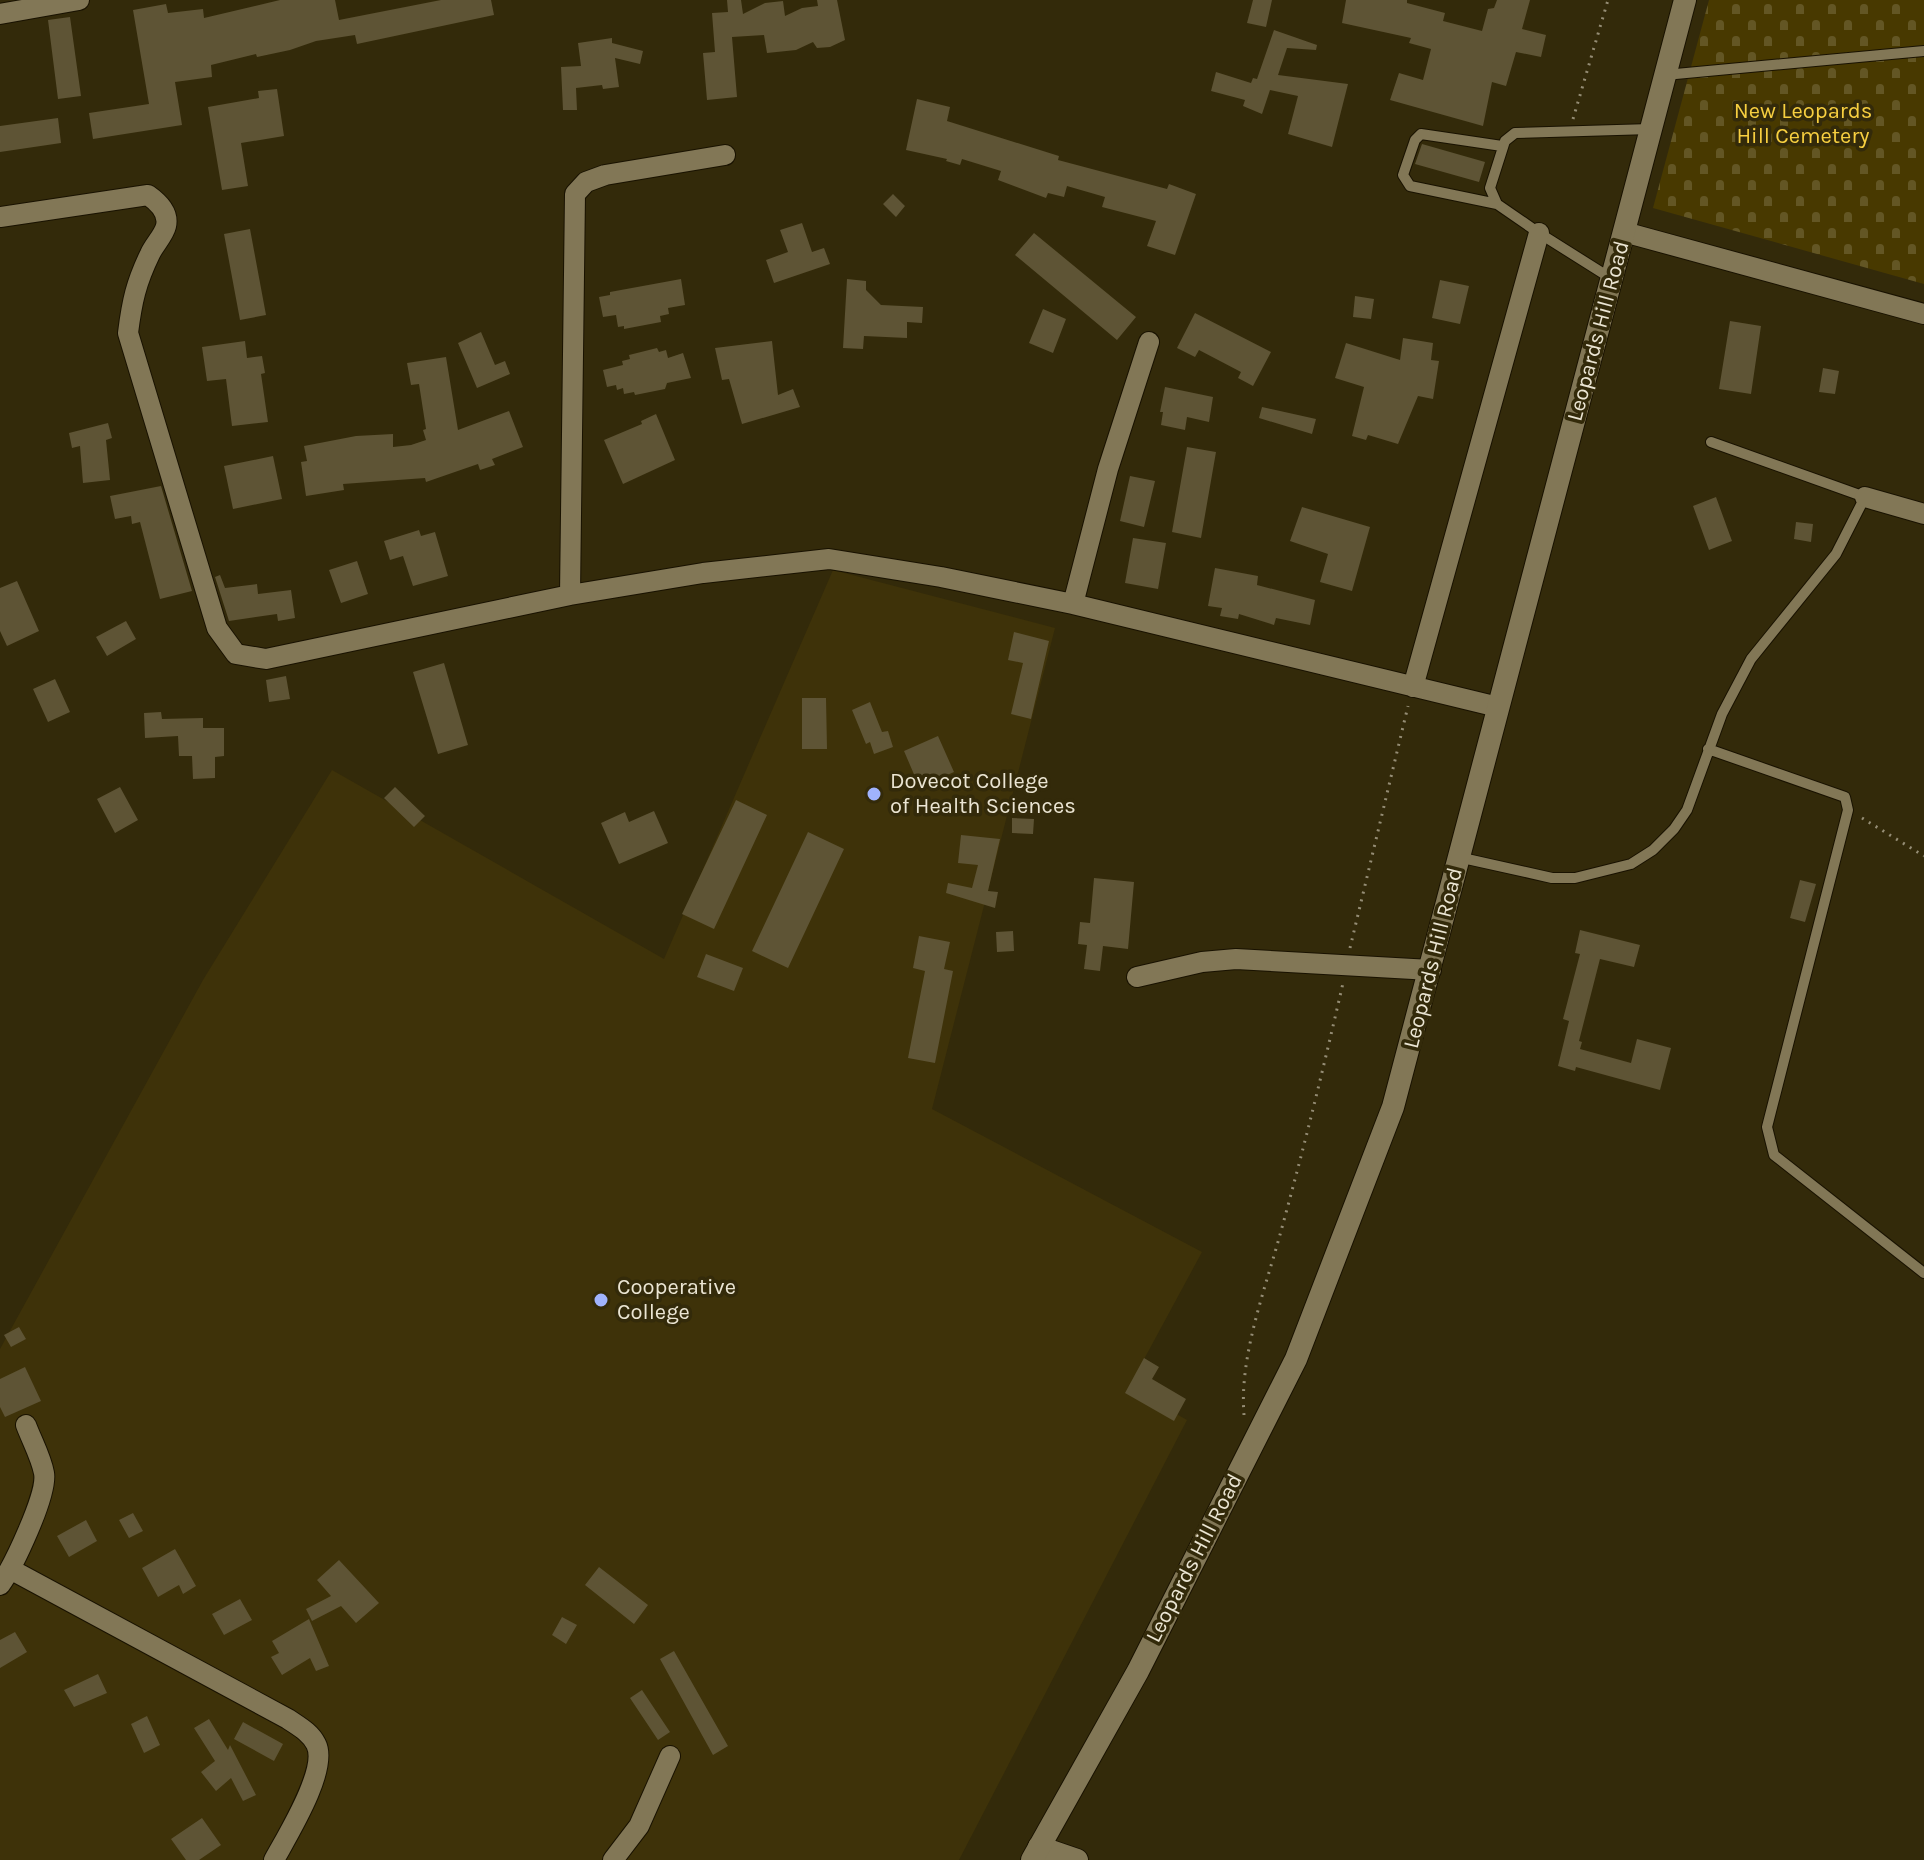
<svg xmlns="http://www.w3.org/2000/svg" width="1924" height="1860" font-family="Karla,sans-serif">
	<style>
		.built { fill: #3e3209 }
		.cemetery { fill: url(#cemetery-stones) }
		.building { fill: #5e5435 }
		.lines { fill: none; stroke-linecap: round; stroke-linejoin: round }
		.service-casing { stroke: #191200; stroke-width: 12 }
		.minor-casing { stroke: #191200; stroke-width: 22 }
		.tertiary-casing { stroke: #191200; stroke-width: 24 }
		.secondary-casing { stroke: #191200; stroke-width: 24 }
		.path { stroke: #958d75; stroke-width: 3; stroke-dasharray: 2 6; stroke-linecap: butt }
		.service { stroke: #827756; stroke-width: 10 }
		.minor { stroke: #827756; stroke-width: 20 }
		.tertiary { stroke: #827756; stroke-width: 22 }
		.secondary { stroke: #827756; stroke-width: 22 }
		.poi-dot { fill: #a0b3fd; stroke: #332a0a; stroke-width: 3 }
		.labels { text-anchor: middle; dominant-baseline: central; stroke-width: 7; stroke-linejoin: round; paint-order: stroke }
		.park-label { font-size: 22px; fill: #f7cf40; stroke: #332a0a }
		.street-label { font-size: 22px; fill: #ebe5d3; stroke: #332a0a }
		.poi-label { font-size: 22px; fill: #ebe5d3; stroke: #332a0a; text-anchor: start }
	</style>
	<defs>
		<pattern id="cemetery-stones" width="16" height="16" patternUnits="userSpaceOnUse" patternTransform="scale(2)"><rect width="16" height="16" fill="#483900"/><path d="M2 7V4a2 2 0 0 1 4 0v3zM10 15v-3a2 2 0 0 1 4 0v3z" fill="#635624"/></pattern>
	</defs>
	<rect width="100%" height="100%" fill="#332a0a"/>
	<path class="built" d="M 833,570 L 1055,628 L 932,1109 L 1202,1252 L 1129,1387 L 1187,1420 L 959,1860 L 0,1860 L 0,1349 L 203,980 L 332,770 L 664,959 Z"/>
	<path class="cemetery" d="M 1709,0 L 1924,0 L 1924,284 L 1653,208 Z"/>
	<path class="building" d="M 280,0 L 335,0 L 339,20 L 441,0 L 491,0 L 494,15 L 357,44 L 355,35 L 316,41 L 290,50 L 257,57 L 256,54 L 211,65 L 212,77 L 175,82 L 182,125 L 93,139 L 89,113 L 149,104 L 133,10 L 166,4 L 168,13 L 203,9 L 204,18 Z
		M 727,0 L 741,0 L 743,14 L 765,3 L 783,1 L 785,16 L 802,8 L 818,6 L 817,0 L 837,0 L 845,40 L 830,47 L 817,48 L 813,42 L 796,50 L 767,53 L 764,35 L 732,37 L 737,97 L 707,100 L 703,53 L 715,52 L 712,13 L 728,12 Z
		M 1253,0 L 1272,0 L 1266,27 L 1247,23 Z
		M 1346,0 L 1407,0 L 1407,3 L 1445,13 L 1443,21 L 1482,31 L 1488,9 L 1494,8 L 1497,0 L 1530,0 L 1522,29 L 1546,35 L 1541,57 L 1516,52 L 1506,86 L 1492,82 L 1483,126 L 1390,100 L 1399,73 L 1423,80 L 1431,49 L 1409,43 L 1411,38 L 1342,23 Z
		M 70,17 L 81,96 L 58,99 L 48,20 Z
		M 1274,30 L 1317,45 L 1316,50 L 1287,48 L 1278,75 L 1348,84 L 1332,147 L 1288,134 L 1298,96 L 1270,90 L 1262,114 L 1243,106 L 1245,100 L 1211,91 L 1216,72 L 1251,83 L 1253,78 L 1257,79 Z
		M 612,38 L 612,43 L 643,51 L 640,64 L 615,58 L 619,87 L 603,89 L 602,85 L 576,88 L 577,110 L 563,110 L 561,67 L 581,66 L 578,43 Z
		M 277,89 L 284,136 L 241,143 L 248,186 L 222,190 L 208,107 L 259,98 L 258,91 Z
		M 917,99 L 950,107 L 947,121 L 1059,156 L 1058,160 L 1167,189 L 1169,184 L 1196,194 L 1175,255 L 1147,246 L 1156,221 L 1102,207 L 1105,197 L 1067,186 L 1064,197 L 1048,193 L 1046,198 L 998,180 L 1001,171 L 962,159 L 960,165 L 946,161 L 947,159 L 906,150 Z
		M 58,118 L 61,143 L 0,152 L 0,126 Z
		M 1422,144 L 1485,162 L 1479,182 L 1415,164 Z
		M 893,194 L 905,206 L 896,217 L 883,204 Z
		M 802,223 L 812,252 L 824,248 L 830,264 L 774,283 L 766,260 L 788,252 L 780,230 Z
		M 250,229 L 266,315 L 240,320 L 224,234 Z
		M 1034,233 L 1136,317 L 1117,340 L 1015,255 Z
		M 681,279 L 685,305 L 668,308 L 669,314 L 660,316 L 661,322 L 624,329 L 624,326 L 618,327 L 616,315 L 603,317 L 599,297 L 610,295 L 610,292 Z
		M 847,279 L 866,281 L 866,290 L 881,305 L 923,307 L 922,323 L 907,322 L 907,338 L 864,336 L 863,349 L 843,348 Z
		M 1440,280 L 1469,286 L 1460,324 L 1432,318 Z
		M 1355,296 L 1374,299 L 1371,319 L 1353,317 Z
		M 1043,309 L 1066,319 L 1053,353 L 1029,343 Z
		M 1195,313 L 1271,352 L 1253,386 L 1238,378 L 1241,372 L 1199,350 L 1195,357 L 1177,348 Z
		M 1730,321 L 1761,326 L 1751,394 L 1719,389 Z
		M 481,332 L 495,365 L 505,361 L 510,374 L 477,388 L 458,343 Z
		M 1403,338 L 1433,343 L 1431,360 L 1439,361 L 1433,399 L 1418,396 L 1398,444 L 1368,435 L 1366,440 L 1352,436 L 1364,387 L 1335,378 L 1346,343 L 1400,360 Z
		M 245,341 L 247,358 L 262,356 L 265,373 L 261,374 L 268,422 L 232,426 L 226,379 L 207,381 L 202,347 Z
		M 772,341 L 778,395 L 793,389 L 800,407 L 742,424 L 729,379 L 722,380 L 715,348 Z
		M 657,348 L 659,352 L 666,350 L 668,358 L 683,353 L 691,378 L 667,383 L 665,389 L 635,395 L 634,392 L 624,394 L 623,388 L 617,390 L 616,385 L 607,387 L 603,370 L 623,365 L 622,361 L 630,359 L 629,355 Z
		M 446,357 L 458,430 L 509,411 L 523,447 L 492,459 L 495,465 L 480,470 L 478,464 L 426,482 L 425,478 L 343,484 L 344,490 L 306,496 L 301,462 L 307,461 L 304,446 L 356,436 L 393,434 L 393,447 L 411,445 L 426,440 L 423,430 L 426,429 L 419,384 L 411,385 L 407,363 Z
		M 1823,368 L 1839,371 L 1835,394 L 1819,392 Z
		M 1165,387 L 1213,397 L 1209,422 L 1187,417 L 1185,430 L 1161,425 L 1163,412 L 1160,412 Z
		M 1262,407 L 1316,419 L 1312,434 L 1259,418 Z
		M 656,414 L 675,460 L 623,484 L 604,440 L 642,424 L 641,421 Z
		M 108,423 L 112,438 L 106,440 L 110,480 L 83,483 L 80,446 L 72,448 L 69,433 Z
		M 1187,447 L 1216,452 L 1201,538 L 1172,532 Z
		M 273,456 L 282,499 L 233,509 L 224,466 Z
		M 1130,476 L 1155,481 L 1144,527 L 1120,521 Z
		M 161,486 L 192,591 L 160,599 L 140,522 L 132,524 L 131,516 L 115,519 L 110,496 Z
		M 1716,497 L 1732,541 L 1709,550 L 1693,506 Z
		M 1302,507 L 1370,527 L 1352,591 L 1320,582 L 1328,554 L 1290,541 Z
		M 1796,522 L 1813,524 L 1811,542 L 1794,539 Z
		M 419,530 L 421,536 L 435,532 L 448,576 L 413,586 L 403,556 L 390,560 L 384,541 Z
		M 1133,538 L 1166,543 L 1158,589 L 1125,583 Z
		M 357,561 L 368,594 L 341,603 L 329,570 Z
		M 1215,568 L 1258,576 L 1257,585 L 1315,600 L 1310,625 L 1276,618 L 1274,625 L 1239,614 L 1238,619 L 1220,616 L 1222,608 L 1208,606 Z
		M 220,575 L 225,588 L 257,584 L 258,594 L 291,590 L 295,618 L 278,621 L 277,614 L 229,621 L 215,577 Z
		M 17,581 L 39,631 L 7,646 L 0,631 L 0,588 Z
		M 126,621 L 136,639 L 107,656 L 96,637 Z
		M 1014,632 L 1049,641 L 1031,719 L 1011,714 L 1023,663 L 1008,660 Z
		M 444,663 L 468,745 L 438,754 L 413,672 Z
		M 286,676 L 290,699 L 269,702 L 266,680 Z
		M 55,679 L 70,712 L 48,722 L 33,689 Z
		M 802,698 L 826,698 L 827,749 L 802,749 Z
		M 870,702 L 882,732 L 888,731 L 893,747 L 874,754 L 870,742 L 866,744 L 852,710 Z
		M 161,712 L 162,719 L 203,718 L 203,728 L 224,728 L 224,756 L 215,757 L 215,778 L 193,779 L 192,756 L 179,756 L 178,736 L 145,738 L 144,713 Z
		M 938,736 L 954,772 L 929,783 L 925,775 L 916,779 L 904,751 Z
		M 120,787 L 138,820 L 115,833 L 97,799 Z
		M 395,787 L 425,816 L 414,827 L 384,798 Z
		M 736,800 L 767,815 L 714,929 L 682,914 Z
		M 654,811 L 668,843 L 619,864 L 601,823 L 625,812 L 629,822 Z
		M 1012,818 L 1034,819 L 1033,834 L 1012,833 Z
		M 808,832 L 844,849 L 788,968 L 752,951 Z
		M 961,835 L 1000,839 L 988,891 L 998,892 L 995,908 L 946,893 L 948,883 L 972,888 L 978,865 L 958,863 Z
		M 1094,878 L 1134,882 L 1128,949 L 1103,946 L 1100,971 L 1084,969 L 1087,945 L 1078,944 L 1080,922 L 1090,923 Z
		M 1800,880 L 1816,884 L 1805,922 L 1790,918 Z
		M 1580,930 L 1640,945 L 1634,967 L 1600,959 L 1579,1041 L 1582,1042 L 1580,1049 L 1631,1063 L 1637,1039 L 1671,1048 L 1660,1090 L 1576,1067 L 1575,1071 L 1558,1066 L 1569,1021 L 1563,1019 L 1580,954 L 1575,953 Z
		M 1013,931 L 1014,951 L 997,952 L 996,932 Z
		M 919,936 L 950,942 L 944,969 L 953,971 L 935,1063 L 908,1058 L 925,971 L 913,968 Z
		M 706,954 L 743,968 L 734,991 L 697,977 Z
		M 19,1327 L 26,1339 L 11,1347 L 4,1335 Z
		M 1144,1358 L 1159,1367 L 1152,1379 L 1186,1399 L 1174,1421 L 1125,1393 Z
		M 25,1367 L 41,1401 L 5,1417 L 0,1407 L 0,1379 Z
		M 133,1513 L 143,1531 L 129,1538 L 119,1520 Z
		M 86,1520 L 97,1541 L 69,1557 L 57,1536 Z
		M 175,1549 L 196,1586 L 183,1594 L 179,1585 L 158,1597 L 142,1568 Z
		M 339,1560 L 379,1603 L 356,1623 L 341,1606 L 312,1621 L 306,1609 L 331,1596 L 317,1580 Z
		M 599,1567 L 648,1605 L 634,1624 L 585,1585 Z
		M 240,1599 L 252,1620 L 224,1635 L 212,1614 Z
		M 562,1617 L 577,1625 L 566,1644 L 552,1635 Z
		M 309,1619 L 329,1666 L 316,1671 L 310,1658 L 282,1675 L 271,1657 L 279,1653 L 272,1641 Z
		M 15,1632 L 27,1652 L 0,1668 L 0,1640 Z
		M 674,1651 L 728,1746 L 713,1755 L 660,1659 Z
		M 98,1674 L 107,1693 L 74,1707 L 64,1690 Z
		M 642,1690 L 670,1732 L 658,1740 L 630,1698 Z
		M 147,1716 L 160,1745 L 144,1753 L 131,1724 Z
		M 209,1719 L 228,1750 L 230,1745 L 256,1795 L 243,1801 L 231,1778 L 216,1791 L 201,1772 L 215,1761 L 194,1728 Z
		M 243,1722 L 283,1744 L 274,1761 L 234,1739 Z
		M 202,1818 L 221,1845 L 199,1860 L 186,1860 L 171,1839 Z"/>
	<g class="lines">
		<defs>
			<path id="service" d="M 1665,75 L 1924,51
				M 1497,204 L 1410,186 L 1403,175 L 1415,140 L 1421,134 L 1502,146
				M 1612,279 L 1539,233 L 1497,204 L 1490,188 L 1505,141 L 1515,133 L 1651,129
				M 1708,749 L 1845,797 L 1848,810 L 1767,1127 L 1774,1155 L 1924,1273
				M 1458,857 L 1552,878 L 1575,878 L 1631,864 L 1653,850 L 1674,829 L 1687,810 L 1722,714 L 1751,659 L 1836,554 L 1865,497 L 1711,442"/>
			<path id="minor" d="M 0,14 L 79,0
				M 0,217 L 148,195 C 158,202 169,213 166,226 C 164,235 154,245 150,254 C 136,283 132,301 128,333 L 217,628 L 236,654 L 266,659 L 570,595 L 703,573 L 829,559 L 941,577 L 1073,604 L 1498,707
				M 1624,232 L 1924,314
				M 1865,497 L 1924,514
				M 570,595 L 575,194 L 586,182 L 605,175 L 725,155
				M 1073,604 L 1108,469 L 1149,342
				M 1413,687 L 1539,233
				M 1137,977 L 1202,962 L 1236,959 L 1431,970
				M 10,1569 L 288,1719 C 298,1726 310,1732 316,1744 C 329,1769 287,1836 274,1860
				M 0,1585 C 13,1567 48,1494 44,1473 C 41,1457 32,1441 26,1425
				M 613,1860 L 639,1826 L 670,1756"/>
			<path id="tertiary" d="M 1039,1847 L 1077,1860"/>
			<path id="secondary" d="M 1032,1860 L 1138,1671 L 1296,1359 L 1393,1107 L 1685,0"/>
		</defs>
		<use href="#service" class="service-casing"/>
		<use href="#minor" class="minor-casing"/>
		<use href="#tertiary" class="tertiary-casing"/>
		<use href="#secondary" class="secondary-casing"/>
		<path class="path" d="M 1573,119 L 1608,0
			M 1862,818 L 1924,856
			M 1350,948 L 1408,706
			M 1244,1415 C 1239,1356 1266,1287 1281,1231 C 1304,1148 1324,1066 1343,983"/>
		<use href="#service" class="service"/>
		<use href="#minor" class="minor"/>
		<use href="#tertiary" class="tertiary"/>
		<use href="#secondary" class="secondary"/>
	</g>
	<g class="poi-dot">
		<circle cx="874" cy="794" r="8"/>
		<circle cx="601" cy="1300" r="8"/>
	</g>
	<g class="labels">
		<g class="park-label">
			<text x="1803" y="111">New Leopards<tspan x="1803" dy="25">Hill Cemetery</tspan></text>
		</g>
		<g class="street-label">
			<text transform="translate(1598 331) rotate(-75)">Leopards Hill Road</text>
			<text transform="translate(1433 958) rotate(-76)">Leopards Hill Road</text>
			<text transform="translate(1194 1558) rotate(-63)">Leopards Hill Road</text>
		</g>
		<g class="poi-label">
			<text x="890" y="781">Dovecot College<tspan x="890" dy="25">of Health Sciences</tspan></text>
			<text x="617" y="1287">Cooperative<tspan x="617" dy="25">College</tspan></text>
		</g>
	</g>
</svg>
